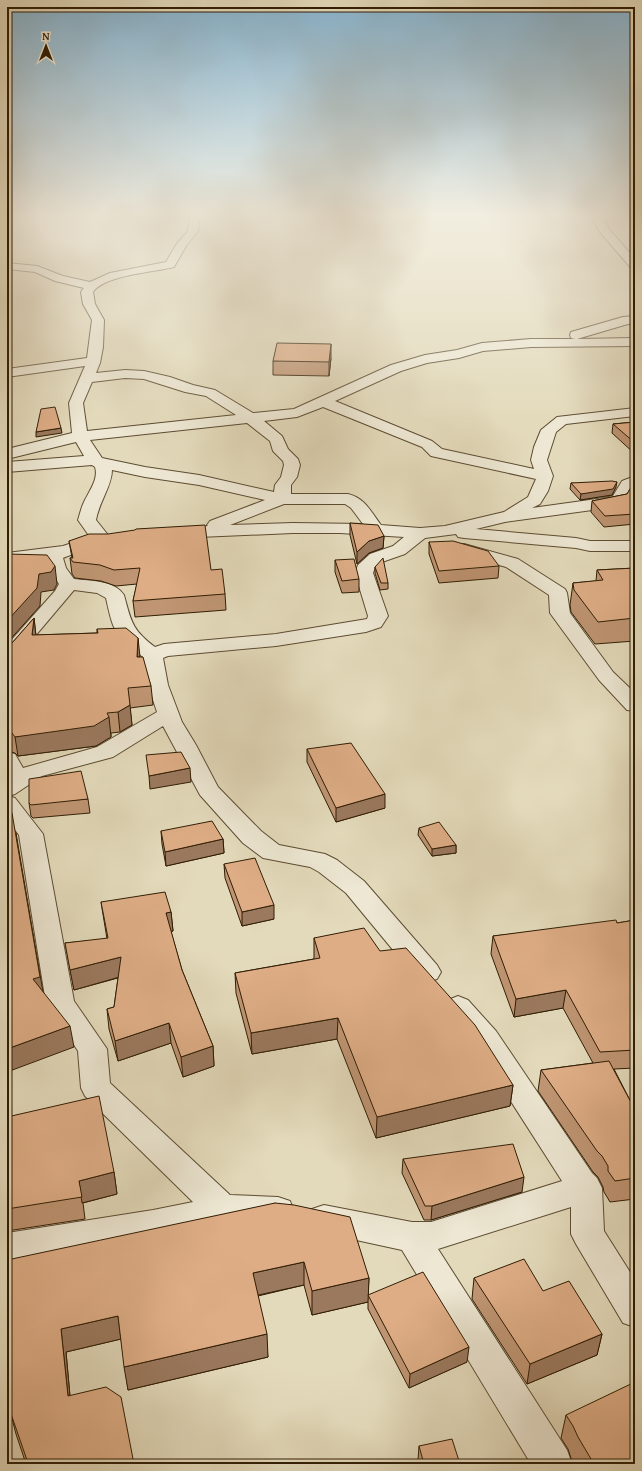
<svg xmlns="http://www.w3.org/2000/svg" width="642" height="1471" font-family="'Gentium Book Plus',serif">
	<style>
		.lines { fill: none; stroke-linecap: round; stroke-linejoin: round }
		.street-casing { stroke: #5d4c32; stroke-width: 2 }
		.street { fill: #ede7d3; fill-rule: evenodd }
		.wall { fill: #bf9573; stroke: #301d04 }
		.shaded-wall { fill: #9b795e; stroke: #301d04 }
		.building { fill: #dead86; stroke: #301d04 }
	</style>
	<rect width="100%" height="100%" fill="#e3dabb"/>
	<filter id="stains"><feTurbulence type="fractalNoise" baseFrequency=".005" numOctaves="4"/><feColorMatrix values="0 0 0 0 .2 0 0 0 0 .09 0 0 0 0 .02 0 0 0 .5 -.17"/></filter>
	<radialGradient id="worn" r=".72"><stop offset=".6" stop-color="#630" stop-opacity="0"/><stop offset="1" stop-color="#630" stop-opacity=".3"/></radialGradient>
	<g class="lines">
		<defs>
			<path id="street" d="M 190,215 L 200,215 L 198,231 L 186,246 L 174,267 C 155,272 104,275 93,292 L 95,304 L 104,320 L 103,347 L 100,363 L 96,373 L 125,370 L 144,371 L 170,377 L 193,385 L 215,390 L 253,413 L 294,409 L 391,365 L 425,355 L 457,350 L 482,343 L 531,339 L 575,339 L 571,338 L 570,335 L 571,332 L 623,317 L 635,316 L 635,324 L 628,324 L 577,339 L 635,338 L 635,346 L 531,347 L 483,351 L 459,358 L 427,363 L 401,371 L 335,401 L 432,441 L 442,449 L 534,469 L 531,460 L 534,447 L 541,430 L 557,417 L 635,408 L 635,416 L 566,424 L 556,432 L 547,460 L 553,476 L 548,491 L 540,504 L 532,508 L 604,498 L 613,496 L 622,481 L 635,476 L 635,487 L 625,503 L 607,508 L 505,522 L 476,529 L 576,538 L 590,541 L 635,541 L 635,551 L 590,551 L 576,548 L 464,538 L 458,537 L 456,534 L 425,538 L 405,554 L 382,562 L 375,567 L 373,573 L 388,616 L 381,627 L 366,632 L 276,646 L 168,656 L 163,658 L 168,685 L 182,722 L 196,745 L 218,787 L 261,831 L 279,845 L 325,854 L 337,860 L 364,881 L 437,965 L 441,972 L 437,979 L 427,982 L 417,979 L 346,893 L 319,872 L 310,867 L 263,858 L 243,843 L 200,795 L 163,726 L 113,757 L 42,776 L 15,794 L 8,796 L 15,798 L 43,834 L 74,1001 L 107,1049 L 110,1083 L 230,1195 L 278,1197 L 290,1201 L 294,1211 L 290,1221 L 278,1225 L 247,1223 L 223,1224 L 153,1240 L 7,1263 L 7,1233 L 153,1210 L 193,1202 L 85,1096 L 81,1088 L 78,1051 L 46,1003 L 19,835 L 7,819 L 7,752 L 15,754 L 23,768 L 97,747 L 157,712 L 148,685 L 143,657 C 132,649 118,638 113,625 C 110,617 108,607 106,598 L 97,593 L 74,590 L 14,661 L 7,663 L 7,645 L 55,591 L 59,584 L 48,568 L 45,559 L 7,563 L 7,553 L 63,546 L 90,537 L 78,520 C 80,514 81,508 84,502 C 89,491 99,479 95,467 L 92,465 L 7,472 L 7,462 L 84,456 L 76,442 L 7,459 L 7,449 L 72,433 L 69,403 L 85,366 L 7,377 L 7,369 L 87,358 L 92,320 L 83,304 L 81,292 L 84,288 L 55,281 L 35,272 L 7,269 L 7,263 L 37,266 L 63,276 L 90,282 L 110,273 L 166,262 L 176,245 L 188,231 ZM 125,378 L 144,379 L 185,392 L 206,396 L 236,415 L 87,431 L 83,403 L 92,382 ZM 323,407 L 422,447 L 431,456 L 536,479 L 528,497 L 504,512 L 445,526 L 420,528 L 381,525 C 371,512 365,498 348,494 L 291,494 L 291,485 L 297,477 L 300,465 L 298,459 L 288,449 L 282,436 L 264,421 L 297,417 ZM 247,423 L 270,441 L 273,451 L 283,461 L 284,465 L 281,477 L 275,485 L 274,492 L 199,475 L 145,467 L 102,458 L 90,440 ZM 112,470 L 145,477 L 199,485 L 265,500 L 210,521 L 207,525 L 208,526 L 170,529 L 167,533 L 170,537 L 176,538 L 293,533 L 340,533 L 404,537 L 393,546 L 370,554 L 358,565 L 355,573 L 368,616 L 367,619 L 276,634 L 164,644 L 155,647 C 132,630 131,621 124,595 C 114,580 90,581 74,579 L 66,568 L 63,558 C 71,555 94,545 102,545 C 113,545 119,547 130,544 L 133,540 L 130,536 L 108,535 L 96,520 C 99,502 112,486 112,470 ZM 284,504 L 345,504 L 351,508 L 363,524 L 293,523 L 230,525 Z
				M 591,215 L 601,215 L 609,229 L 635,259 L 635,269 L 631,268 L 600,232 Z
				M 464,544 L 518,559 L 565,589 L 567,593 L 570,613 L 613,672 L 635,693 L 635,711 L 627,710 L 599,680 L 550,613 L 549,595 L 506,567 L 458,553 L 455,549 L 458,545 Z
				M 458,996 L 468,1000 L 496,1031 L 592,1173 L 597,1178 L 602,1188 L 604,1231 L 635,1280 L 635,1327 L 623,1323 L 576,1244 L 571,1234 L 571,1207 L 438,1249 L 567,1450 L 572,1464 L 531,1464 L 402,1250 L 324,1233 L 312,1229 L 308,1219 L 312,1209 L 324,1205 L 412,1222 L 431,1222 L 562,1181 L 476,1047 L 448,1014 L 444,1007 L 448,1000 Z"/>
		</defs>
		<use href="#street" class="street-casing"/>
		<use href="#street" class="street"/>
	</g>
	<path class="wall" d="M 631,237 L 635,237 L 635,251 L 630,245 Z
		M 331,358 L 329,376 L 273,375 L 273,361 Z
		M 635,422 L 635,454 L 612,433 L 613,424 Z
		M 635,481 L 635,524 L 604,527 L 591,512 L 592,501 L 627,494 Z
		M 571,483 L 616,487 L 612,495 L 580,500 L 570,489 Z
		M 350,523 L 384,536 L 383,548 L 369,553 L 357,564 L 350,535 Z
		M 69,541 L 211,570 L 225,594 L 226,610 L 135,617 L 133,601 L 137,584 L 116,586 L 101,581 L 75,578 L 72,574 L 70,558 L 72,558 Z
		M 429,542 L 499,566 L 498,578 L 439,583 L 429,554 Z
		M 335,560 L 359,579 L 359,592 L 342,593 L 335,572 Z
		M 375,567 L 388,583 L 388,589 L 380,590 L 375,573 Z
		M 635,568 L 635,641 L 595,644 L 571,612 L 570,605 L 573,583 L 596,581 L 597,570 Z
		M 34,618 L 36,635 L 97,633 L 97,629 L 140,657 L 151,686 L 153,705 L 130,708 L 132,725 L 120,732 L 111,733 L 111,737 L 96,746 L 18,756 L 15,753 L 7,751 L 7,644 L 12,643 Z
		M 307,749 L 385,808 L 336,822 L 307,762 Z
		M 88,799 L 90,813 L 33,818 L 31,816 L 29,803 Z
		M 419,828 L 456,845 L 456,853 L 432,856 L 418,835 Z
		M 161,831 L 223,839 L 224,853 L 166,866 L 162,844 Z
		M 224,864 L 274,919 L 242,926 L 225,878 Z
		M 101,902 L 171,912 L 173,931 L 171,932 L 182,970 L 213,1046 L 214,1066 L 183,1077 L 171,1043 L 118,1061 L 109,1029 L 107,1009 L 114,1007 L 118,978 L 74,990 L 65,943 L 107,939 Z
		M 635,920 L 635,1068 L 614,1069 L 635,1110 L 635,1199 L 610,1202 L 604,1192 L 603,1187 L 598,1177 L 593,1172 L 538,1091 L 541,1070 L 593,1063 L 563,1008 L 514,1017 L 491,954 L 493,936 L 617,923 Z
		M 314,938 L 380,951 L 513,1085 L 510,1106 L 376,1138 L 337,1039 L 252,1054 L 236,993 L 235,973 L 314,959 Z
		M 7,1117 L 114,1172 L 117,1194 L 83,1203 L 85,1219 L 7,1231 Z
		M 403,1159 L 522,1192 L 431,1220 L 424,1220 L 402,1173 Z
		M 275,1203 L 369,1278 L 368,1295 L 467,1362 L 409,1388 L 368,1309 L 368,1302 L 312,1315 L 304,1285 L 258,1296 L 268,1357 L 128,1390 L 121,1339 L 66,1352 L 70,1396 L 134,1464 L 26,1464 L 16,1434 L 10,1411 L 7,1365 Z
		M 474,1278 L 602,1334 L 597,1355 L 527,1384 L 472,1299 Z
		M 566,1415 L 635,1464 L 574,1464 L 572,1461 L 568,1449 L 561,1438 Z
		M 419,1446 L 460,1464 L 419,1464 L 418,1460 Z"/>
	<path class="shaded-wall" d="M 8,266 L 9,271 L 7,276 L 7,270 Z
		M 331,344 L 331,358 L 329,376 L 329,362 Z
		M 61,428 L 62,433 L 36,437 L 36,432 Z
		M 617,482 L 616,487 L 612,495 L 580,500 L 581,494 Z
		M 384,536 L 383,548 L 369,553 L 357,564 L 357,552 L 369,541 Z
		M 55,566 L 57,584 L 54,590 L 41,592 L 40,606 L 7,643 L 7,621 L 39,574 Z
		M 34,618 L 36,637 L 32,635 Z
		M 138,638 L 140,657 L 137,657 Z
		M 130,705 L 132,725 L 120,732 L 118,712 Z
		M 109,717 L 111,737 L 96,746 L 18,756 L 15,737 Z
		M 190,768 L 191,782 L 150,789 L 149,776 Z
		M 385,794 L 385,808 L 336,822 L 336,808 Z
		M 16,833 L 44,998 L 33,979 Z
		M 223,839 L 224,853 L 166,866 L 165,852 Z
		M 456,845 L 456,853 L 432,856 L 432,849 Z
		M 274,905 L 274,919 L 242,926 L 242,912 Z
		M 171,912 L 173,931 L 168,932 L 166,913 Z
		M 121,957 L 123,976 L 74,990 L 70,970 Z
		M 566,990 L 563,1008 L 514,1017 L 516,999 Z
		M 338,1018 L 337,1039 L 252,1054 L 251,1033 Z
		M 169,1023 L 171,1043 L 118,1061 L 115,1041 Z
		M 70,1026 L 74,1047 L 7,1072 L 7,1049 Z
		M 213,1046 L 214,1066 L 183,1077 L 181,1057 Z
		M 513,1085 L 510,1106 L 376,1138 L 377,1117 Z
		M 114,1172 L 117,1194 L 82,1203 L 79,1181 Z
		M 524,1177 L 522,1192 L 431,1220 L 432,1206 Z
		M 304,1262 L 304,1285 L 254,1296 L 253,1273 Z
		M 369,1278 L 368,1302 L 312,1315 L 312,1291 Z
		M 118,1316 L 121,1339 L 66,1352 L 72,1419 L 68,1396 L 61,1329 Z
		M 267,1334 L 268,1357 L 128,1390 L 124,1367 Z
		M 602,1334 L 597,1355 L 527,1384 L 530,1364 Z
		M 469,1347 L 467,1362 L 409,1388 L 410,1374 Z"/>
	<path class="building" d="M 631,237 L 635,237 L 635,241 Z
		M 277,343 L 331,344 L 329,362 L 273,361 Z
		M 55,407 L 61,428 L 36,432 L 41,409 Z
		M 635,422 L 635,443 L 613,424 Z
		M 612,481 L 617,482 L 613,489 L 581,494 L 571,483 Z
		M 635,481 L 635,514 L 605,516 L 592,501 L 627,494 Z
		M 350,523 L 378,525 L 384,536 L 369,541 L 357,552 Z
		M 205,525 L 211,570 L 222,569 L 225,594 L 133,601 L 140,568 L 114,570 L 100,565 L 73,562 L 70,558 L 73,558 L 69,541 L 89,534 L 108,534 L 135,530 L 136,529 Z
		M 453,541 L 488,551 L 499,566 L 439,571 L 429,542 Z
		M 7,554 L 47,555 L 55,566 L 51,572 L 39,574 L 37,588 L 7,621 Z
		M 383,558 L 388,583 L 381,583 L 375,567 Z
		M 354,559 L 359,579 L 342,581 L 335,560 Z
		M 635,568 L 635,618 L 598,622 L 574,590 L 573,583 L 603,580 L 597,570 Z
		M 34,618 L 32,635 L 98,633 L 97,629 L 126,628 L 138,638 L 137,657 L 143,657 L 151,686 L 128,688 L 130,705 L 118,712 L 107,713 L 109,717 L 94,726 L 15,737 L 12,733 L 7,732 L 7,644 L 12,643 Z
		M 351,743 L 385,794 L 336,808 L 307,749 Z
		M 181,752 L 190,768 L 149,776 L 146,755 Z
		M 81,771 L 88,799 L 31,805 L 29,803 L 29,779 Z
		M 7,806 L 12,813 L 40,977 L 33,979 L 70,1026 L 7,1049 Z
		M 212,821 L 223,839 L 165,852 L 161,831 Z
		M 439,822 L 456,845 L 432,849 L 419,828 Z
		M 255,858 L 274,905 L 242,912 L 224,864 Z
		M 165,892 L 171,912 L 166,913 L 182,970 L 213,1046 L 181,1057 L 169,1023 L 115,1041 L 107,1009 L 114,1007 L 121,957 L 70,970 L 65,943 L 108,938 L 101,902 Z
		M 616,920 L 617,923 L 635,920 L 635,1050 L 600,1052 L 566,990 L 516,999 L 493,936 Z
		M 364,928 L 380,951 L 406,948 L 475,1025 L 513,1085 L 377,1117 L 338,1018 L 251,1033 L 235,973 L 320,958 L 314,938 Z
		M 609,1061 L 635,1110 L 635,1178 L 615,1181 L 608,1171 L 608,1166 L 602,1156 L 597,1151 L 541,1070 Z
		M 99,1096 L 114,1172 L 79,1181 L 82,1197 L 7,1209 L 7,1117 Z
		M 513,1144 L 524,1177 L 432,1206 L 425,1206 L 403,1159 Z
		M 275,1203 L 294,1205 L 350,1217 L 369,1278 L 312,1291 L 304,1262 L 253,1273 L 267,1334 L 124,1367 L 118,1316 L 61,1329 L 68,1396 L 106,1387 L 121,1397 L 134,1464 L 26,1464 L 28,1463 L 10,1411 L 7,1365 L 7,1260 Z
		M 524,1259 L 543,1291 L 569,1281 L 602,1334 L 530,1364 L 474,1278 Z
		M 423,1272 L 469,1347 L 410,1374 L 368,1295 Z
		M 635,1382 L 635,1464 L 594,1464 L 578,1437 L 573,1426 L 566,1415 Z
		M 452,1439 L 460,1464 L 424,1464 L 419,1446 Z"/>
	<linearGradient id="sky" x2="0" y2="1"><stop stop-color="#87b6d3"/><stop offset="0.51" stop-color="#f2eee0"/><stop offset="1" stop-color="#f2eee0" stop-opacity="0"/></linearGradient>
	<rect width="642" height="421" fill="url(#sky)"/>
	<rect width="642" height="1471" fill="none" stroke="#e3dabb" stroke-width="24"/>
	<rect x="8" y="8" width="626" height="1455" fill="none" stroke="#301d04" stroke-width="2"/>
	<rect x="12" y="12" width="618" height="1447" fill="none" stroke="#301d04"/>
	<g transform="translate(46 46)" stroke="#ede7d3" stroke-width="3" paint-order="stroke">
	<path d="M0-3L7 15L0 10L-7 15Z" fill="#301d04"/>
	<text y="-6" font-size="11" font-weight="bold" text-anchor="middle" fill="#301d04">N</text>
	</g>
	<rect width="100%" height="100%" filter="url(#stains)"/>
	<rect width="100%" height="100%" fill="url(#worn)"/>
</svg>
